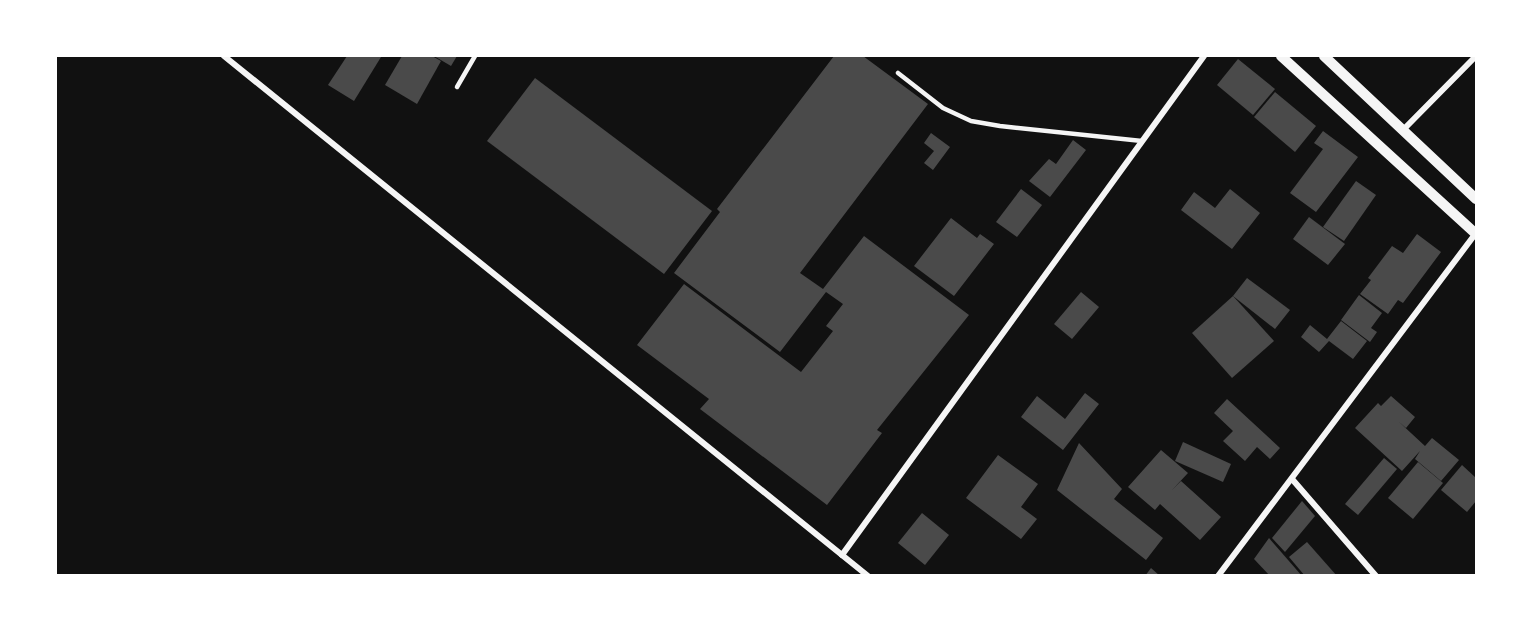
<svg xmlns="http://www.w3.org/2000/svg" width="1532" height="631" font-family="'Open Sans',sans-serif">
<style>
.building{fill:#4a4a4a}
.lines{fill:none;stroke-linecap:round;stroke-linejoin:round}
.service{stroke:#f5f5f5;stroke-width:4.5}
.minor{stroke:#f5f5f5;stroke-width:6}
.tertiary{stroke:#f5f5f5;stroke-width:10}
</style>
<rect width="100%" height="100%" fill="#111"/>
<!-- building -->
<g class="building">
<polygon points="347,56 381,57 354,101 328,85"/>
<polygon points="402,56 432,56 441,61 417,104 385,85"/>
<polygon points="434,56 457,56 451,66"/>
<polygon points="834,56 863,56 928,104 800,273 823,289 864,236 969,315 877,430 882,433 827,505 700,409 709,399 637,345 684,284 801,372 833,331 826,326 843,304 826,292 780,352 674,273 720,212 717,209"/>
<polygon points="1238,59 1275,89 1253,115 1217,85"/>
<polygon points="535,78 712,211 664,274 487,141"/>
<polygon points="1275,92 1316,126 1295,152 1254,117"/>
<polygon points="1323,131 1358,157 1316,212 1290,193 1323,149 1314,143"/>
<polygon points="931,133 950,147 933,170 924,163 934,151 924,143"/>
<polygon points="1073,140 1086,150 1050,197 1029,181 1049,159 1056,164"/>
<polygon points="1356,181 1376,195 1344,241 1323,227"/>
<polygon points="1021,189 1042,205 1017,237 996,222"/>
<polygon points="1230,189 1260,213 1232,249 1181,210 1194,192 1215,208"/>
<polygon points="1309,217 1345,244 1328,265 1293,239"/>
<polygon points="951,218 977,238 980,234 994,244 954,296 914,266"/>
<polygon points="1417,234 1441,252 1403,303 1398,300 1388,314 1360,294 1371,280 1368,278 1392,246 1403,253"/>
<polygon points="1247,278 1290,310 1275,329 1233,296"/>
<polygon points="1081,292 1099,307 1072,339 1054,324"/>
<polygon points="1359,295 1382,313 1371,328 1377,332 1370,342 1341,320"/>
<polygon points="1233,296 1274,341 1232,378 1192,333"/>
<polygon points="1341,321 1367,341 1353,359 1329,341 1319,352 1301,337 1310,325 1327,339"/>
<polygon points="1085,393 1099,404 1063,450 1021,417 1037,396 1065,419"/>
<polygon points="1391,396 1415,417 1406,428 1398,421 1425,446 1432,438 1459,460 1441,481 1415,459 1420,451 1402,471 1355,428 1378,403 1381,406"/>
<polygon points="1227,399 1280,448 1270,459 1257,447 1245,461 1223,441 1233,431 1214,413"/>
<polygon points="1183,442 1231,464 1223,482 1175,461"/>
<polygon points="1079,443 1122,489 1114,499 1163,538 1146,560 1057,490"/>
<polygon points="1161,450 1188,473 1172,490 1181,481 1221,517 1200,540 1160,504 1155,510 1128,487"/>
<polygon points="998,455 1038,484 1021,507 1037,519 1021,539 966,498"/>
<polygon points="1384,458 1397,469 1358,515 1345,504"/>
<polygon points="1418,462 1443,483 1413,519 1388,498"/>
<polygon points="1462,465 1476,478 1476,501 1467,512 1441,490"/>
<polygon points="1302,501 1315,516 1285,552 1272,538"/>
<polygon points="922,513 949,535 925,565 898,543"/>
<polygon points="1269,538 1302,576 1270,576 1254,559"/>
<polygon points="1307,542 1337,576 1305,576 1289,557"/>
<polygon points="1151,568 1160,576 1145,576"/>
</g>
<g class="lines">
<!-- service -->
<g class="service">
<polyline points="898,73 943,108 971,121 1000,126 1142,141"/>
<polyline points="457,87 475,56"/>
</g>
<!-- minor -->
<g class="minor">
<polyline points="224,56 868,576"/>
<polyline points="1404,129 1476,56"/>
<polyline points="1292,479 1376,576"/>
<polyline points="842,555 1204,56"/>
<polyline points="1218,576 1476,233"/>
</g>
<!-- tertiary -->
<g class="tertiary">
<polyline points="1281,56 1476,234"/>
<polyline points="1324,56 1476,199"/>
</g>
</g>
<!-- border -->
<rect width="1532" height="631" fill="none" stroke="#ffffff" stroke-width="114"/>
</svg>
